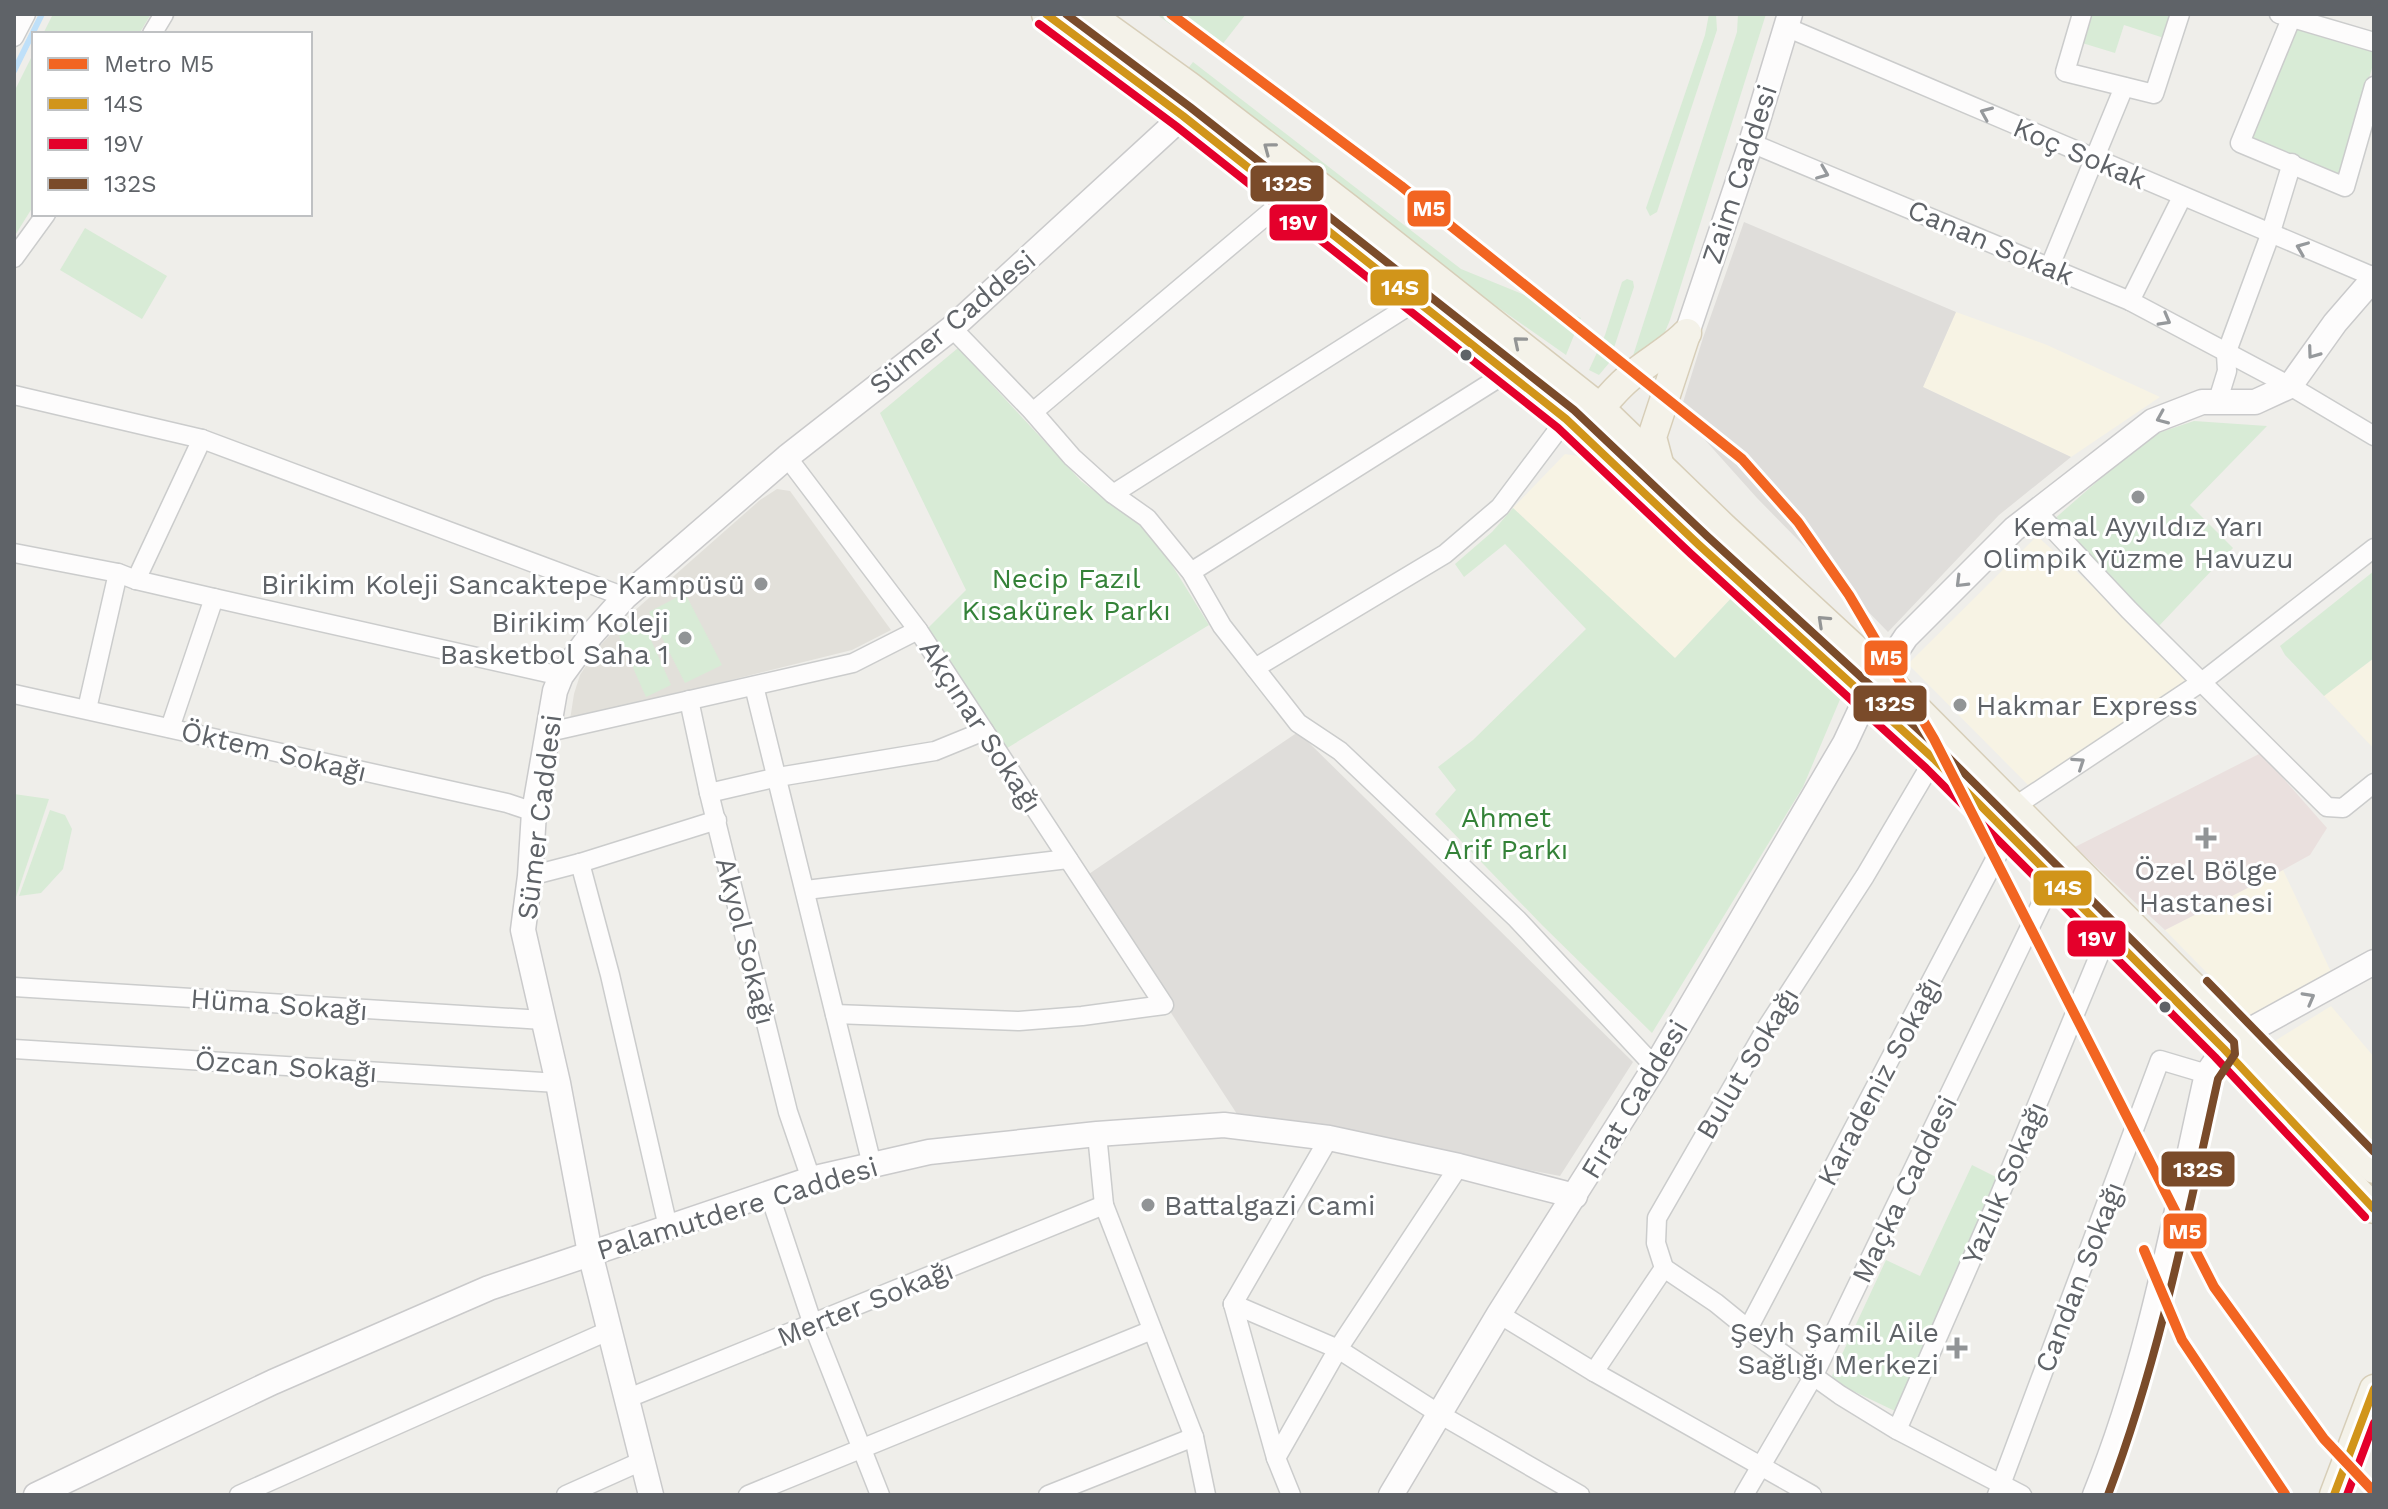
<svg xmlns="http://www.w3.org/2000/svg" width="2388" height="1509" font-family="'Work Sans',sans-serif">
<style>
.commercial{fill:#f7f3e4}
.industrial{fill:#dfddda}
.education{fill:#e2e0da}
.medical{fill:#eae0de}
.green{fill:#d8ebd6}
.lines{fill:none;stroke-linecap:round;stroke-linejoin:round}
.stream{stroke:#bfe0f9;stroke-width:6}
.street-casing{stroke:#cbcccc;stroke-width:21}
.secondary-casing{stroke:#cacacb;stroke-width:27}
.primary-casing{stroke:#d7ceb8;stroke-width:31}
.street{stroke:#fdfcfc;stroke-width:18}
.secondary{stroke:#fdfcfc;stroke-width:24}
.primary{stroke:#f4f2e9;stroke-width:28}
.bus-1-casing{stroke:#fff;stroke-width:14}
.bus-2-casing{stroke:#fff;stroke-width:14}
.bus-3-casing{stroke:#fff;stroke-width:14}
.bus-1{stroke:#d1951a;stroke-width:8}
.bus-2{stroke:#e4002b;stroke-width:8}
.bus-3{stroke:#7a4b2a;stroke-width:8}
.metro-1-casing{stroke:#fff;stroke-width:16}
.metro-1{stroke:#f26522;stroke-width:10}
.oneway{stroke:#96999c}
.oneway2{stroke:#939595}
.bus-dot{fill:#5f6368;stroke:#fff;stroke-width:3}
.poi-dot{fill:#919496;stroke:#fff;stroke-width:3}
.labels{text-anchor:middle;stroke-width:6;stroke-linejoin:round;paint-order:stroke}
.street-label{font-size:28px;fill:#5f6368;stroke:#fff}
.poi-label{font-size:28px;fill:#5f6368;stroke:#fff;text-anchor:end}
.park-label{font-size:28px;fill:#348238;stroke:#fff}
.line-badge{stroke:#fff;stroke-width:3}
.badge-label{font-size:22px;text-anchor:middle;font-weight:bold;fill:#fff}
</style>
<rect width="100%" height="100%" fill="#efeeea"/>
<!-- commercial -->
<g class="commercial">
<polygon points="1956,312 2047,345 2160,397 2071,457 1923,387"/>
<polygon points="1565,454 1591,458 1736,593 1675,659 1513,508"/>
<polygon points="2037,536 2207,690 2040,797 1908,664"/>
<polygon points="2374,658 2374,749 2324,696"/>
<polygon points="2283,870 2332,974 2253,1020 2165,930"/>
<polygon points="2331,1006 2374,1057 2374,1146 2270,1044"/>
</g>
<!-- industrial -->
<g class="industrial">
<polygon points="1744,222 1956,312 1923,387 2071,457 1999,515 1888,632 1757,498 1680,412 1703,338"/>
<polygon points="1298,732 1633,1062 1560,1176 1237,1114 1083,878"/>
</g>
<!-- education -->
<polygon class="education" points="777,489 790,491 891,630 852,650 570,720 574,694 580,675 596,650 624,620 760,500"/>
<!-- medical -->
<polygon class="medical" points="2261,753 2327,828 2310,855 2283,870 2165,930 2075,847"/>
<!-- green -->
<g class="green">
<polygon points="53,14 151,14 139,34 43,34"/>
<polygon points="1156,14 1246,14 1221,46 1170,24"/>
<polygon points="1709,14 1716,14 1717,30 1657,212 1650,216 1646,208 1705,35"/>
<polygon points="1738,14 1766,14 1670,320 1662,339 1631,362 1737,32"/>
<polygon points="2088,14 2171,14 2164,38 2124,25 2115,53 2079,42"/>
<polygon points="2294,27 2374,49 2374,61 2340,179 2248,140"/>
<polygon points="34,52 34,205 14,237 14,92"/>
<polygon points="1193,62 1461,269 1581,318 1566,355 1452,275 1186,71"/>
<polygon points="85,228 167,276 142,319 60,270"/>
<polygon points="1627,279 1633,281 1634,287 1609,363 1599,375 1589,370 1605,335 1622,282"/>
<polygon points="958,348 1081,481 1154,536 1209,625 994,756 921,635 966,590 880,413"/>
<polygon points="2194,421 2267,426 2190,505 2233,548 2157,628 2052,521 2149,436"/>
<polygon points="1513,508 1675,658 1736,593 1844,690 1803,787 1652,1033 1542,925 1435,814 1456,790 1438,767 1473,740 1586,629 1505,544 1464,577 1455,564 1492,532"/>
<polygon points="2374,571 2374,658 2324,696 2285,655 2280,646"/>
<polygon points="685,593 722,665 685,683 649,612"/>
<polygon points="644,624 671,685 646,697 619,636"/>
<polygon points="14,794 49,799 14,903"/>
<polygon points="50,810 65,815 72,829 63,869 41,893 19,896"/>
<polygon points="1972,1165 2002,1180 1897,1412 1830,1380 1886,1260 1920,1276"/>
</g>
<g class="lines">
<!-- stream -->
<polyline class="stream" points="14,71 42,14"/>
<!-- street casing -->
<g class="street-casing">
<g id="street">
<polyline points="2082,14 2065,72 2154,94 2180,14"/>
<polyline points="2279,14 2374,42"/>
<polyline points="2293,14 2240,143 2345,187 2374,86"/>
<polyline points="1786,27 2374,277"/>
<polyline points="152,34 164,14"/>
<polyline points="14,37 26,14"/>
<polyline points="1751,143 2130,301 2290,386 2374,436"/>
<polyline points="14,258 46,214"/>
<polyline points="2050,266 2124,87"/>
<polyline points="2130,301 2182,197"/>
<polyline points="952,328 1033,412 1072,457 1113,494 1147,518 1191,572 1222,626 1298,723 1340,751 1517,919 1655,1067"/>
<polyline points="14,395 202,439 625,597"/>
<polyline points="2218,400 2227,371 2226,354 2270,235 2292,163"/>
<polyline points="1033,412 1287,198"/>
<polyline points="787,457 918,630 1164,1005 1082,1016 1019,1021 835,1014"/>
<polyline points="1113,494 1418,300"/>
<polyline points="2036,511 2129,610 2327,807 2343,808 2374,783"/>
<polyline points="14,553 118,573 136,580 214,598 561,676"/>
<polyline points="1191,572 1508,372"/>
<polyline points="136,580 202,439"/>
<polyline points="1255,668 1445,554 1500,507 1566,419"/>
<polyline points="754,686 872,1165"/>
<polyline points="14,694 507,803 534,812"/>
<polyline points="689,700 709,793 788,1112 811,1179"/>
<polyline points="87,709 118,573"/>
<polyline points="170,728 214,598"/>
<polyline points="549,732 853,663 918,630"/>
<polyline points="709,793 778,777 935,751 984,731"/>
<polyline points="2014,807 2203,681 2374,548"/>
<polyline points="580,863 610,975 668,1227"/>
<polyline points="530,876 580,863 717,820"/>
<polyline points="806,890 1068,859"/>
<polyline points="14,987 543,1020"/>
<polyline points="14,1049 558,1083"/>
<polyline points="1097,1134 1104,1205 1194,1437 1206,1495"/>
<polyline points="769,1193 813,1325 880,1495"/>
<polyline points="1664,1268 1716,1303 1748,1329 1840,1395 1897,1430 2022,1495"/>
<polyline points="1233,1304 1338,1349 1441,1415 1580,1495"/>
<polyline points="1233,1304 1329,1138"/>
<polyline points="1233,1304 1276,1458"/>
<polyline points="1499,1314 1594,1372 1812,1495"/>
<polyline points="1748,1329 2009,833"/>
<polyline points="1594,1372 1664,1268 1656,1243 1657,1218 1767,1027 1865,876 1934,759"/>
<polyline points="626,1399 1104,1205"/>
<polyline points="1897,1430 1998,1199 2108,934"/>
<polyline points="239,1495 608,1331"/>
<polyline points="566,1495 642,1461"/>
<polyline points="748,1495 1152,1330"/>
<polyline points="1048,1495 1194,1437"/>
<polyline points="1291,1495 1276,1458 1338,1349 1459,1166"/>
<polyline points="1744,1495 1813,1377 2057,871"/>
<polyline points="1997,1495 2160,1060 2207,1074"/>
</g>
</g>
<!-- secondary casing -->
<g class="secondary-casing">
<g id="secondary">
<polyline points="1687,333 1751,143 1790,14"/>
<polyline points="2243,1034 2374,962"/>
<polyline points="36,1495 273,1382 489,1288 811,1179 929,1152 1097,1134 1224,1125 1329,1138 1459,1166 1575,1196"/>
<polyline points="651,1495 590,1253 558,1083 523,930 530,876 534,812 555,691 561,676 591,635 625,597 787,457 952,328 1183,116"/>
<polyline points="1391,1495 1499,1314 1655,1067 1845,743 1867,696 1906,637 2014,529 2153,421 2202,402 2255,402 2290,386 2335,323 2374,278"/>
<path d="M2095,1495C2150,1360 2175,1215 2207,1074L2224,1049"/>
</g>
</g>
<!-- primary casing -->
<g class="primary-casing">
<g id="primary">
<polyline points="1046,14 1183,116 1566,419 1699,545 1934,759 2224,1049 2374,1209"/>
<polyline points="1089,14 1189,86 1349,209 1600,408 1724,528 1881,673 2374,1169"/>
<path d="M1583,413C1608,405 1604,401 1622,384C1641,365 1667,353 1687,333"/>
<polyline points="1660,467 1652,437 1686,334"/>
<polyline points="2334,1495 2374,1389"/>
</g>
</g>
<!-- street -->
<use href="#street" class="street"/>
<!-- secondary -->
<use href="#secondary" class="secondary"/>
<!-- primary -->
<use href="#primary" class="primary"/>
<!-- bus-1 casing -->
<g class="bus-1-casing">
<g id="bus-1">
<polyline points="1046,14 1183,116 1566,419 1699,545 1934,759 2224,1049 2374,1209"/>
<polyline points="2334,1495 2374,1389"/>
</g>
</g>
<!-- bus-2 casing -->
<g class="bus-2-casing">
<g id="bus-2">
<polyline points="1039,24 1176,126 1558,428 1691,554 1926,768 2215,1057 2365,1217"/>
<polyline points="2347,1495 2374,1423"/>
</g>
</g>
<!-- bus-3 casing -->
<g class="bus-3-casing">
<g id="bus-3">
<path d="M1066,14L1190,107L1574,410L1707,536L1942,751L2234,1042L2235,1054L2218,1079C2187,1219 2159,1360 2108,1495"/>
<polyline points="2207,981 2374,1152"/>
</g>
</g>
<!-- bus-1 -->
<use href="#bus-1" class="bus-1"/>
<!-- bus-2 -->
<use href="#bus-2" class="bus-2"/>
<!-- bus-3 -->
<use href="#bus-3" class="bus-3"/>
<!-- metro-1 casing -->
<g class="metro-1-casing">
<g id="metro-1">
<polyline points="1171,14 1401,186 1742,459 1798,522 1849,595 1934,739 2214,1287 2324,1439 2374,1492"/>
<polyline points="2144,1250 2182,1340 2285,1494"/>
</g>
</g>
<!-- metro-1 -->
<use href="#metro-1" class="metro-1"/>
</g>
<!-- one-way arrows -->
<defs><path id="oneway-chevron" d="M-2-3.5L2.5 0L-2 3.5" fill="none" stroke-width="1.6" stroke-linecap="round" stroke-linejoin="round" transform="scale(2)"/></defs>
<g class="oneway">
<use href="#oneway-chevron" transform="translate(1986 113) rotate(-157)"/>
<use href="#oneway-chevron" transform="translate(1823 173) rotate(22)"/>
<use href="#oneway-chevron" transform="translate(2302 248) rotate(-158)"/>
<use href="#oneway-chevron" transform="translate(2165 320) rotate(29)"/>
<use href="#oneway-chevron" transform="translate(2313 353) rotate(126)"/>
<use href="#oneway-chevron" transform="translate(2162 418) rotate(157)"/>
<use href="#oneway-chevron" transform="translate(1961 582) rotate(135)"/>
<use href="#oneway-chevron" transform="translate(2079 763) rotate(-34)"/>
<use href="#oneway-chevron" transform="translate(2309 998) rotate(-29)"/>
</g>
<g class="oneway2">
<use href="#oneway-chevron" transform="translate(1269 148) rotate(-143)"/>
<use href="#oneway-chevron" transform="translate(1519 342) rotate(-140)"/>
<use href="#oneway-chevron" transform="translate(1823 621) rotate(-137)"/>
</g>
<!-- markers -->
<g class="bus-dot">
<circle cx="1466" cy="355" r="7"/>
<circle cx="2165" cy="1007" r="7"/>
</g>
<g class="poi-dot">
<circle cx="2138" cy="497" r="8"/>
<circle cx="761" cy="584" r="8"/>
<circle cx="685" cy="638" r="8"/>
<circle cx="1960" cy="705" r="8"/>
<path d="M2202 826h8v8h8v8h-8v8h-8v-8h-8v-8h8z"/>
<circle cx="1148" cy="1205" r="8"/>
<path d="M1953 1336h8v8h8v8h-8v8h-8v-8h-8v-8h8z"/>
</g>
<g class="labels">
<!-- street labels -->
<g class="street-label">
<text transform="translate(2080 153) rotate(23)" y="10">Koç Sokak</text>
<text transform="translate(1739 174) rotate(-72)" y="10">Zaim Caddesi</text>
<text transform="translate(1991 242) rotate(23)" y="10">Canan Sokak</text>
<text transform="translate(952 322) rotate(-40)" y="10">Sümer Caddesi</text>
<text transform="translate(981 726) rotate(57)" y="10">Akçınar Sokağı</text>
<text transform="translate(274 751) rotate(13)" y="10">Öktem Sokağı</text>
<text transform="translate(539 817) rotate(-83)" y="10">Sümer Caddesi</text>
<text transform="translate(746 941) rotate(76)" y="10">Akyol Sokağı</text>
<text transform="translate(279 1004) rotate(4)" y="10">Hüma Sokağı</text>
<text transform="translate(1747 1063) rotate(-59)" y="10">Bulut Sokağı</text>
<text transform="translate(286 1066) rotate(4)" y="10">Özcan Sokağı</text>
<text transform="translate(1879 1081) rotate(-62)" y="10">Karadeniz Sokağı</text>
<text transform="translate(1634 1099) rotate(-59)" y="10">Fırat Caddesi</text>
<text transform="translate(2004 1183) rotate(-67)" y="10">Yazlık Sokağı</text>
<text transform="translate(1904 1189) rotate(-64)" y="10">Maçka Caddesi</text>
<text transform="translate(737 1208) rotate(-17)" y="10">Palamutdere Caddesi</text>
<text transform="translate(2079 1277) rotate(-69)" y="10">Candan Sokağı</text>
<text transform="translate(865 1303) rotate(-22)" y="10">Merter Sokağı</text>
</g>
<!-- poi labels -->
<g class="poi-label">
<text x="2138" y="536" text-anchor="middle">Kemal Ayyıldız Yarı<tspan x="2138" dy="32">Olimpik Yüzme Havuzu</tspan></text>
<text x="745" y="594">Birikim Koleji Sancaktepe Kampüsü</text>
<text x="669" y="632">Birikim Koleji<tspan x="669" dy="32">Basketbol Saha 1</tspan></text>
<text x="1976" y="715" text-anchor="start">Hakmar Express</text>
<text x="2206" y="880" text-anchor="middle">Özel Bölge<tspan x="2206" dy="32">Hastanesi</tspan></text>
<text x="1164" y="1215" text-anchor="start">Battalgazi Cami</text>
<text x="1939" y="1342">Şeyh Şamil Aile<tspan x="1939" dy="32">Sağlığı Merkezi</tspan></text>
</g>
<!-- park labels -->
<g class="park-label">
<text x="1066" y="588">Necip Fazıl<tspan x="1066" dy="32">Kısakürek Parkı</tspan></text>
<text x="1506" y="827">Ahmet<tspan x="1506" dy="32">Arif Parkı</tspan></text>
</g>
</g>
<g class="line-badge">
<rect x="1249" y="164" width="76" height="39" rx="8" fill="#7a4b2a"/>
<rect x="1406" y="189" width="46" height="39" rx="8" fill="#f26522"/>
<rect x="1268" y="203" width="61" height="39" rx="8" fill="#e4002b"/>
<rect x="1369" y="268" width="61" height="39" rx="8" fill="#d1951a"/>
<rect x="1863" y="639" width="46" height="38" rx="8" fill="#f26522"/>
<rect x="1852" y="684" width="76" height="39" rx="8" fill="#7a4b2a"/>
<rect x="2032" y="869" width="61" height="38" rx="8" fill="#d1951a"/>
<rect x="2066" y="919" width="61" height="39" rx="8" fill="#e4002b"/>
<rect x="2160" y="1150" width="76" height="38" rx="8" fill="#7a4b2a"/>
<rect x="2162" y="1212" width="46" height="38" rx="8" fill="#f26522"/>
</g>
<g class="badge-label">
<text x="1287" y="191">132S</text>
<text x="1429" y="216">M5</text>
<text x="1298" y="230">19V</text>
<text x="1400" y="295">14S</text>
<text x="1886" y="665">M5</text>
<text x="1890" y="711">132S</text>
<text x="2063" y="895">14S</text>
<text x="2097" y="946">19V</text>
<text x="2198" y="1177">132S</text>
<text x="2185" y="1239">M5</text>
</g>
<!-- border -->
<rect width="2388" height="1509" fill="none" stroke="#5f6368" stroke-width="32"/>
<!-- legend -->
<rect x="32" y="32" width="280" height="184" fill="#ffffff" stroke="#bfc1c3" stroke-width="2"/>
<rect x="48" y="58" width="40" height="12" fill="#f26522" stroke="#bfc1c3" stroke-width="2"/>
<text x="104" y="72" font-size="24" fill="#5f6368">Metro M5</text>
<rect x="48" y="98" width="40" height="12" fill="#d1951a" stroke="#bfc1c3" stroke-width="2"/>
<text x="104" y="112" font-size="24" fill="#5f6368">14S</text>
<rect x="48" y="138" width="40" height="12" fill="#e4002b" stroke="#bfc1c3" stroke-width="2"/>
<text x="104" y="152" font-size="24" fill="#5f6368">19V</text>
<rect x="48" y="178" width="40" height="12" fill="#7a4b2a" stroke="#bfc1c3" stroke-width="2"/>
<text x="104" y="192" font-size="24" fill="#5f6368">132S</text>
</svg>
